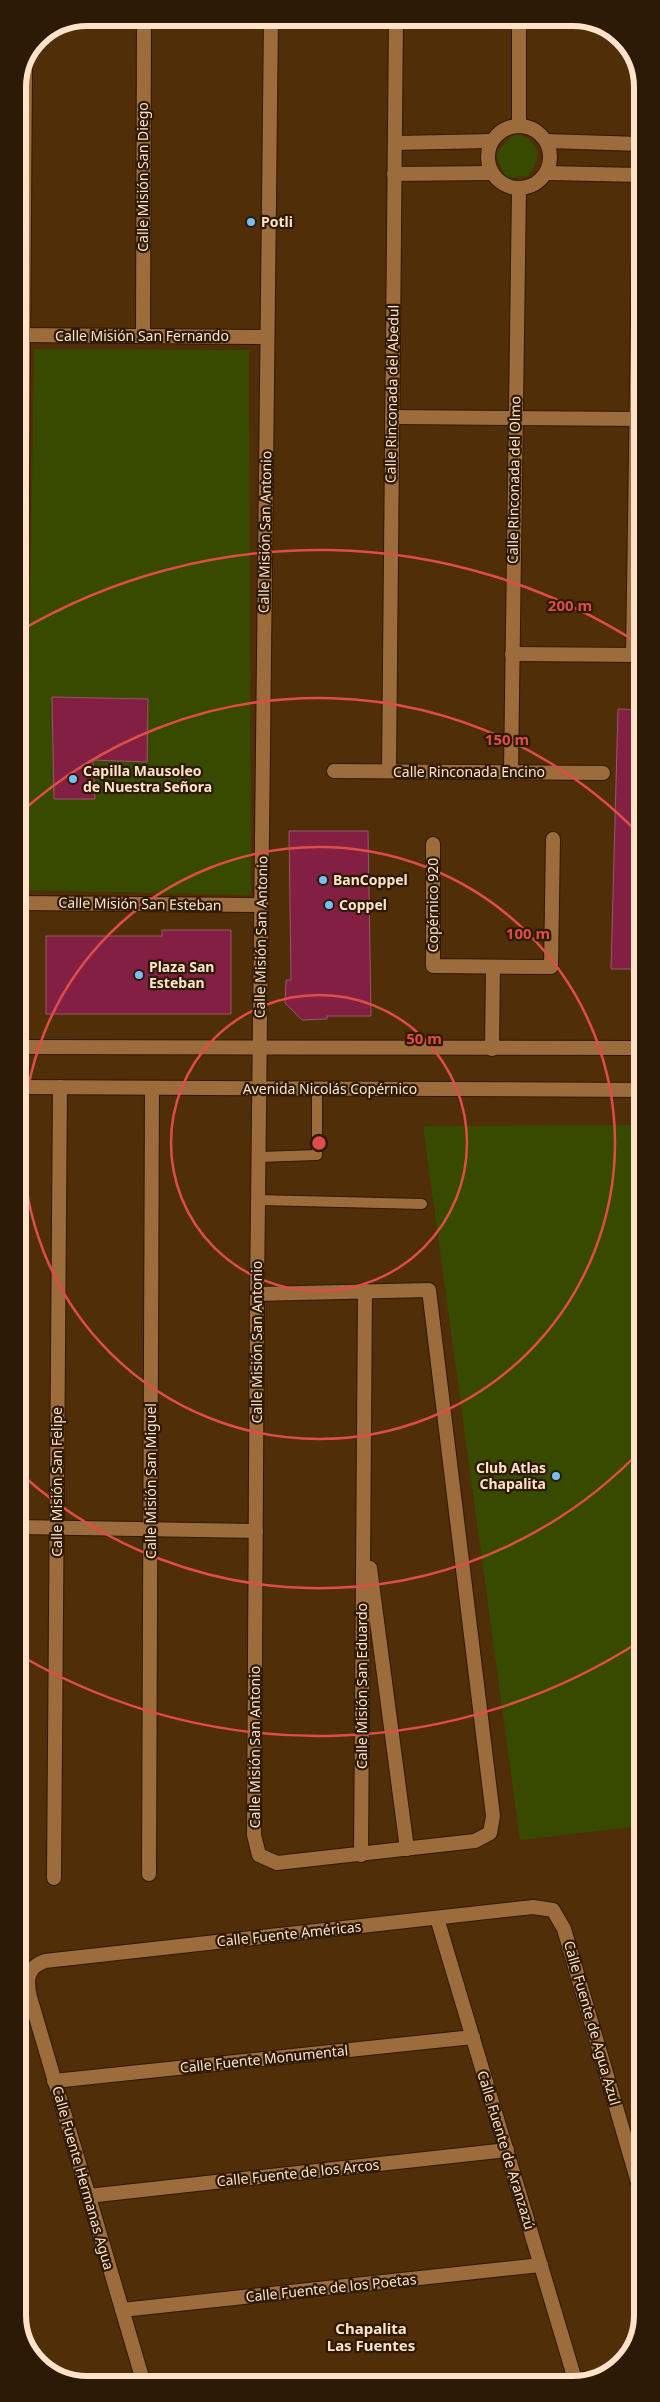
<svg xmlns="http://www.w3.org/2000/svg" width="660" height="2402" font-family="'Noto Sans',sans-serif">
<style>
.green{fill:#384900}
.building{fill:#841f44;stroke:#975768}
.lines{fill:none;stroke-linecap:round;stroke-linejoin:round}
.service-casing{stroke:#301801;stroke-width:12}
.minor-casing{stroke:#301801;stroke-width:16}
.tertiary-casing{stroke:#301801;stroke-width:16}
.service{stroke:#9c6c3d;stroke-width:10}
.minor{stroke:#9c6c3d;stroke-width:14}
.tertiary{stroke:#9c6c3d;stroke-width:14}
.ring{fill:none;stroke:#de4d48;stroke-width:2.5}
.poi-dot{fill:#78bff7;stroke:#2d1a06;stroke-width:2}
.labels{text-anchor:middle;stroke-width:4.5;stroke-linejoin:round;paint-order:stroke}
.street-label{font-size:14px;fill:#fee2ca;stroke:#2d1a06}
.poi-label{font-size:14px;font-weight:bold;fill:#fee2ca;stroke:#2d1a06;text-anchor:start}
.neighbourhood-label{font-size:15px;font-weight:bold;fill:#fee2ca;stroke:#2d1a06}
.rim{fill:none;stroke:#fee2ca;stroke-width:6}
.centre{fill:#de4d48;stroke:#2d1a06;stroke-width:2.5}
.ring-label{font-size:15px;text-anchor:middle;font-weight:bold;fill:#de4d48;stroke:#2d1a06;stroke-width:4.5;stroke-linejoin:round;paint-order:stroke}
</style>
<rect width="100%" height="100%" fill="#502e08"/>
<!-- green -->
<g class="green">
<path d="M519,134C542,143 542,158 528,176L507,178L498,162L497,153L510,137Z"/>
<polygon points="34,349 249,350 251,895 26,890"/>
<polygon points="642,1125 642,1826 520,1840 423,1126"/>
</g>
<!-- building -->
<g class="building">
<polygon points="52,697 148,699 147,762 93,760 95,799 54,799"/>
<polygon points="618,709 642,710 642,967 636,969 611,969"/>
<polygon points="289,831 368,831 371,1016 327,1016 327,1019 302,1020 285,1003 286,980 291,980"/>
<polygon points="162,930 231,930 231,1014 46,1014 46,936 162,936"/>
</g>
<g class="lines">
<!-- service casing -->
<g class="service-casing">
<g id="service">
<polyline points="640,1048 641,974"/>
<polyline points="259,1157 317,1155 317,1089"/>
<polyline points="258,1200 422,1204"/>
</g>
</g>
<!-- minor casing -->
<g class="minor-casing">
<g id="minor">
<circle cx="519" cy="157" r="31"/>
<polyline points="519,126 519,18"/>
<polyline points="546,141 641,144"/>
<polyline points="395,143 492,141"/>
<polyline points="546,173 641,175"/>
<polyline points="394,174 492,173"/>
<polyline points="18,335 267,337"/>
<polyline points="143,336 144,18"/>
<polyline points="392,417 641,419"/>
<polyline points="512,654 641,655"/>
<polyline points="633,655 641,115"/>
<polyline points="334,771 603,773"/>
<polyline points="389,771 396,18"/>
<polyline points="511,772 519,189"/>
<polyline points="433,844 433,966 551,967 553,839"/>
<polyline points="18,903 261,905"/>
<polyline points="19,903 25,70"/>
<polyline points="492,1049 493,967"/>
<polyline points="257,1294 429,1290 493,1816 490,1833 475,1841 277,1863 259,1855 254,1835 257,1294 271,18"/>
<polyline points="18,1527 256,1531"/>
<polyline points="370,1568 407,1849"/>
<polyline points="361,1855 365,1291"/>
<polyline points="149,1874 152,1088"/>
<polyline points="54,1878 60,1087"/>
<polyline points="437,1918 576,2383"/>
<polyline points="54,2081 473,2037"/>
<polyline points="88,2196 507,2150"/>
<polyline points="122,2310 541,2265"/>
<polyline points="547,2383 596,2378"/>
<path d="M144,2384L30,1997C26,1980 27,1967 45,1961L533,1907L553,1910L564,1929L642,2196"/>
</g>
</g>
<!-- tertiary casing -->
<g class="tertiary-casing">
<g id="tertiary">
<polyline points="18,1047 642,1048"/>
<polyline points="18,1087 642,1090"/>
</g>
</g>
<!-- service -->
<use href="#service" class="service"/>
<!-- minor -->
<use href="#minor" class="minor"/>
<!-- tertiary -->
<use href="#tertiary" class="tertiary"/>
</g>
<!-- distance rings -->
<g class="ring">
<circle cx="319" cy="1143" r="148"/>
<circle cx="319" cy="1143" r="296"/>
<path d="M642 1449A445 445 0 0 1 21 1474M18 815A445 445 0 0 1 639 834"/>
<path d="M642 1640A593 593 0 0 1 23 1657M18 632A593 593 0 0 1 638 643"/>
</g>
<!-- markers -->
<g class="poi-dot">
<circle cx="251" cy="222" r="5"/>
<circle cx="73" cy="779" r="5"/>
<circle cx="323" cy="880" r="5"/>
<circle cx="329" cy="905" r="5"/>
<circle cx="139" cy="975" r="5"/>
<circle cx="556" cy="1476" r="5"/>
</g>
<g class="labels">
<!-- street labels -->
<g class="street-label">
<text transform="translate(143 177) rotate(-90)" y="5">Calle Misión San Diego</text>
<text x="142" y="341">Calle Misión San Fernando</text>
<text transform="translate(392 394) rotate(-89)" y="5">Calle Rinconada del Abedul</text>
<text transform="translate(514 480) rotate(-89)" y="5">Calle Rinconada del Olmo</text>
<text transform="translate(265 532) rotate(-89)" y="5">Calle Misión San Antonio</text>
<text x="469" y="777">Calle Rinconada Encino</text>
<text transform="translate(140 904) rotate(1)" y="5">Calle Misión San Esteban</text>
<text transform="translate(433 905) rotate(-90)" y="5">Copérnico 920</text>
<text transform="translate(261 937) rotate(-89)" y="5">Calle Misión San Antonio</text>
<text x="330" y="1094">Avenida Nicolás Copérnico</text>
<text transform="translate(257 1342) rotate(-90)" y="5">Calle Misión San Antonio</text>
<text transform="translate(151 1481) rotate(-90)" y="5">Calle Misión San Miguel</text>
<text transform="translate(57 1482) rotate(-90)" y="5">Calle Misión San Felipe</text>
<text transform="translate(362 1686) rotate(-90)" y="5">Calle Misión San Eduardo</text>
<text transform="translate(255 1747) rotate(-90)" y="5">Calle Misión San Antonio</text>
<text transform="translate(289 1934) rotate(-6)" y="5">Calle Fuente Américas</text>
<text transform="translate(592 2023) rotate(74)" y="5">Calle Fuente de Agua Azul</text>
<text transform="translate(264 2059) rotate(-6)" y="5">Calle Fuente Monumental</text>
<text transform="translate(506 2150) rotate(73)" y="5">Calle Fuente de Aranzazú</text>
<text transform="translate(298 2173) rotate(-6)" y="5">Calle Fuente de los Arcos</text>
<text transform="translate(83 2178) rotate(74)" y="5">Calle Fuente Hermanas Agua</text>
<text transform="translate(331 2288) rotate(-6)" y="5">Calle Fuente de los Poetas</text>
</g>
<!-- poi labels -->
<g class="poi-label">
<text x="261" y="227">Potli</text>
<text x="83" y="776">Capilla Mausoleo<tspan x="83" dy="16">de Nuestra Señora</tspan></text>
<text x="333" y="885">BanCoppel</text>
<text x="339" y="910">Coppel</text>
<text x="149" y="972">Plaza San<tspan x="149" dy="16">Esteban</tspan></text>
<text x="546" y="1473" text-anchor="end">Club Atlas<tspan x="546" dy="16">Chapalita</tspan></text>
</g>
<!-- neighbourhood labels -->
<g class="neighbourhood-label">
<text x="371" y="2334">Chapalita<tspan x="371" dy="17">Las Fuentes</tspan></text>
</g>
</g>
<!-- crop -->
<path d="M0 0H660V2402H0ZM87 26H573A61 61 0 0 1 634 87V2315A61 61 0 0 1 573 2376H87A61 61 0 0 1 26 2315V87A61 61 0 0 1 87 26Z" fill="#2d1a06" fill-rule="evenodd"/>
<path class="rim" d="M87 26H573A61 61 0 0 1 634 87V2315A61 61 0 0 1 573 2376H87A61 61 0 0 1 26 2315V87A61 61 0 0 1 87 26Z"/>
<circle cx="319" cy="1143" r="8" class="centre"/>
<g class="ring-label">
<text x="570" y="611">200 m</text>
<text x="507" y="745">150 m</text>
<text x="528" y="939">100 m</text>
<text x="424" y="1044">50 m</text>
</g>
</svg>
